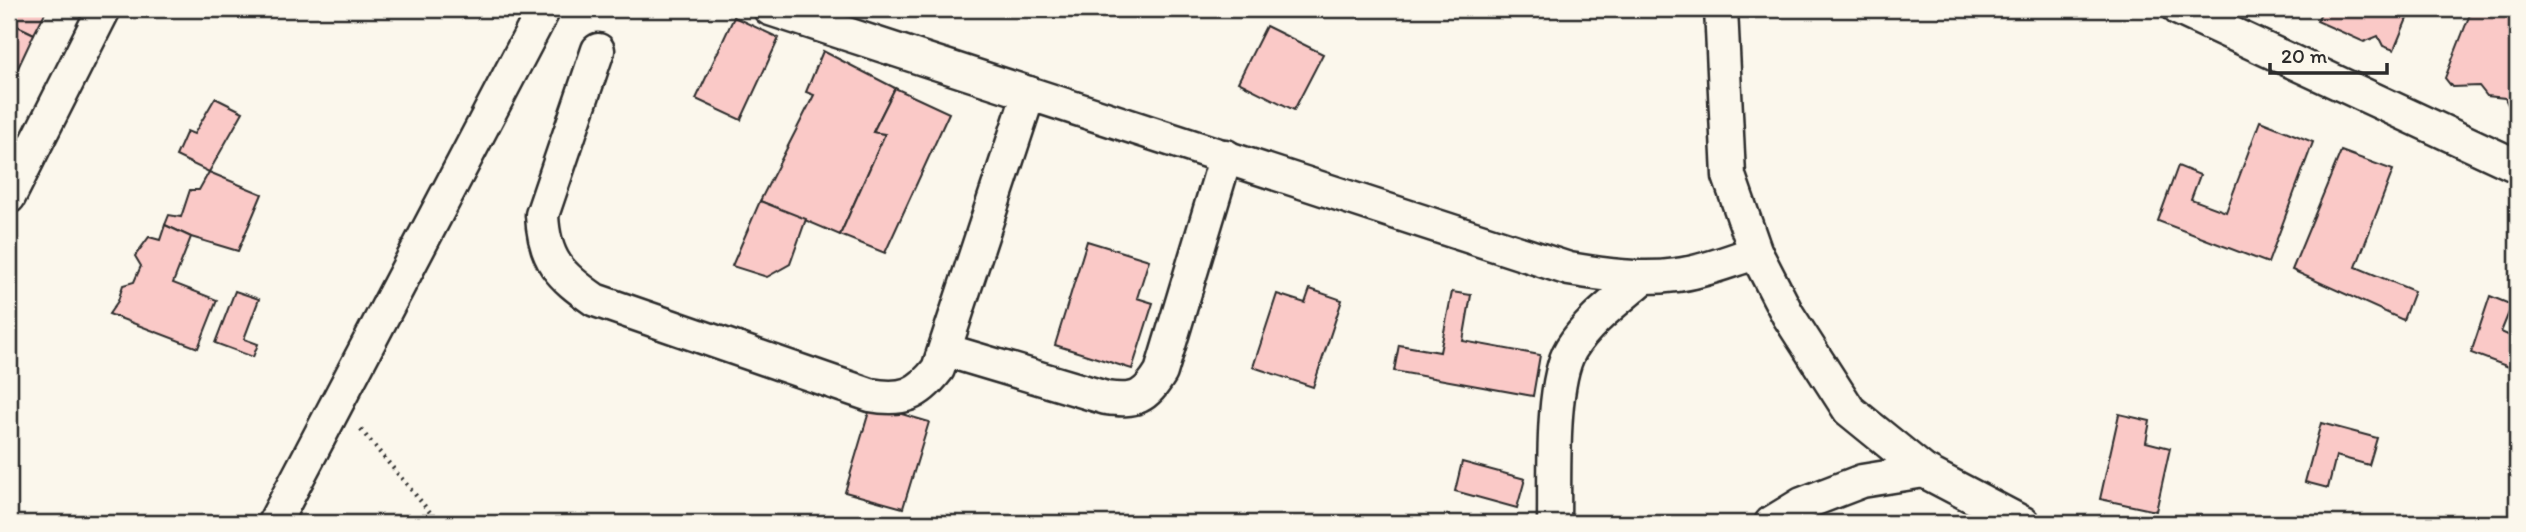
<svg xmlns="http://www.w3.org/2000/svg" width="2526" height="532" font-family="Itim,sans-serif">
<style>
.building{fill:#fac9c7;stroke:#2b2b2b;stroke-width:2}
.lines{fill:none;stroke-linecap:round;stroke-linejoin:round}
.street-casing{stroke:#2b2b2b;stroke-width:37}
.path{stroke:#2b2b2b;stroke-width:4.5;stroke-dasharray:2 5;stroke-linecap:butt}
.street{stroke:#fbf7ec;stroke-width:32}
</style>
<rect width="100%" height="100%" fill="#fbf7ec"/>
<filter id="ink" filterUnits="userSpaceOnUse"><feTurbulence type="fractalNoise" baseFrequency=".0143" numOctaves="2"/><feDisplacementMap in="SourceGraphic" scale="14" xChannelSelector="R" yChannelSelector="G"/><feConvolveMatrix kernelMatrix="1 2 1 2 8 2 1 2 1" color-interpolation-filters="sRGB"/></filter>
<g filter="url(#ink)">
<!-- building -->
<g class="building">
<polygon points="9,9 47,9 34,34 9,22"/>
<polygon points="2323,9 2411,9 2394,50 2383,46 2378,36 2364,42 2317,21"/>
<polygon points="2472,9 2517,9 2517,113 2510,109 2505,98 2487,96 2479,86 2452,87 2445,78"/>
<polygon points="734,17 779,38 741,120 696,99"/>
<polygon points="9,22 34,34 9,87"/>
<polygon points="1266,26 1323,54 1294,110 1238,82"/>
<polygon points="823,51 895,88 873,132 885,134 840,235 760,201 814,95 806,92"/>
<polygon points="895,88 949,113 885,253 840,235 885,134 873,132"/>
<polygon points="215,98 243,112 209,172 176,156 187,131 194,134"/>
<polygon points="2260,121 2313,142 2268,263 2158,221 2178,166 2200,175 2191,199 2226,212"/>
<polygon points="2341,151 2393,170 2356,267 2414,291 2403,320 2292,270"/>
<polygon points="209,172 262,194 238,251 191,237 165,225 169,215 181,217 190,190 199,190"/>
<polygon points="760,201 806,219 790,264 767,277 732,266"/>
<polygon points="165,225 191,237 173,283 217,300 198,348 109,314 118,301 123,285 134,282 141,266 135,256 149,237 160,240"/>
<polygon points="1087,241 1149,260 1137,298 1153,303 1132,369 1055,345"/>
<polygon points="1310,289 1342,300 1313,387 1253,367 1277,294 1305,303"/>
<polygon points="235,291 259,299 244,339 258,344 253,357 215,343"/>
<polygon points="1452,292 1471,295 1463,341 1540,355 1533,396 1394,371 1399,345 1440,352"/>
<polygon points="2490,296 2512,305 2501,332 2517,339 2517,370 2471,353"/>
<polygon points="871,405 929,422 903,508 845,492"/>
<polygon points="2119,414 2150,421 2146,442 2170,448 2156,511 2100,499"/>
<polygon points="2321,423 2377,438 2369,465 2336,456 2328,488 2305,482"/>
<polygon points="1462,462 1525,479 1517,508 1455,491"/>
</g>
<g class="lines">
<!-- street casing -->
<g class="street-casing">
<g id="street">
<path d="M770,9L1569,269C1605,275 1641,280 1677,275C1704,272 1731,260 1756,253"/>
<polyline points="1721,9 1729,176 1756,253 1788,315 1849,410 1924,471 2023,523"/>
<polyline points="2179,9 2517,166"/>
<path d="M598,50L542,215C544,260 560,276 595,300L870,395C903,401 918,395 938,369L1029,93"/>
<polyline points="9,197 104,9"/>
<path d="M945,350L1106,398C1136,402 1145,398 1161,372L1226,156"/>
<polyline points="274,523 544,9"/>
<path d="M1554,523C1555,480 1550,384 1571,349C1588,321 1619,299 1643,278"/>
<polyline points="1771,523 1802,504 1862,481 1924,471"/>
</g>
</g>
<!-- path -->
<polyline class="path" points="361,430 439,523"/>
<!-- street -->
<use href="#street" class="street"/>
</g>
</g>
<!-- margin -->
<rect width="2526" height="532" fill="none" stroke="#fbf7ec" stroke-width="35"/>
<rect x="18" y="18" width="2491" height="497" fill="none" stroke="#2b2b2b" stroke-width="2.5" filter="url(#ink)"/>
<!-- scale -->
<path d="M2270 63v10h117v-10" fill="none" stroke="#2b2b2b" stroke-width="3.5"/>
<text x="2281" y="63" font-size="21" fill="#2b2b2b" stroke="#fbf7ec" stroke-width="5" paint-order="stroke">20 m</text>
</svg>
